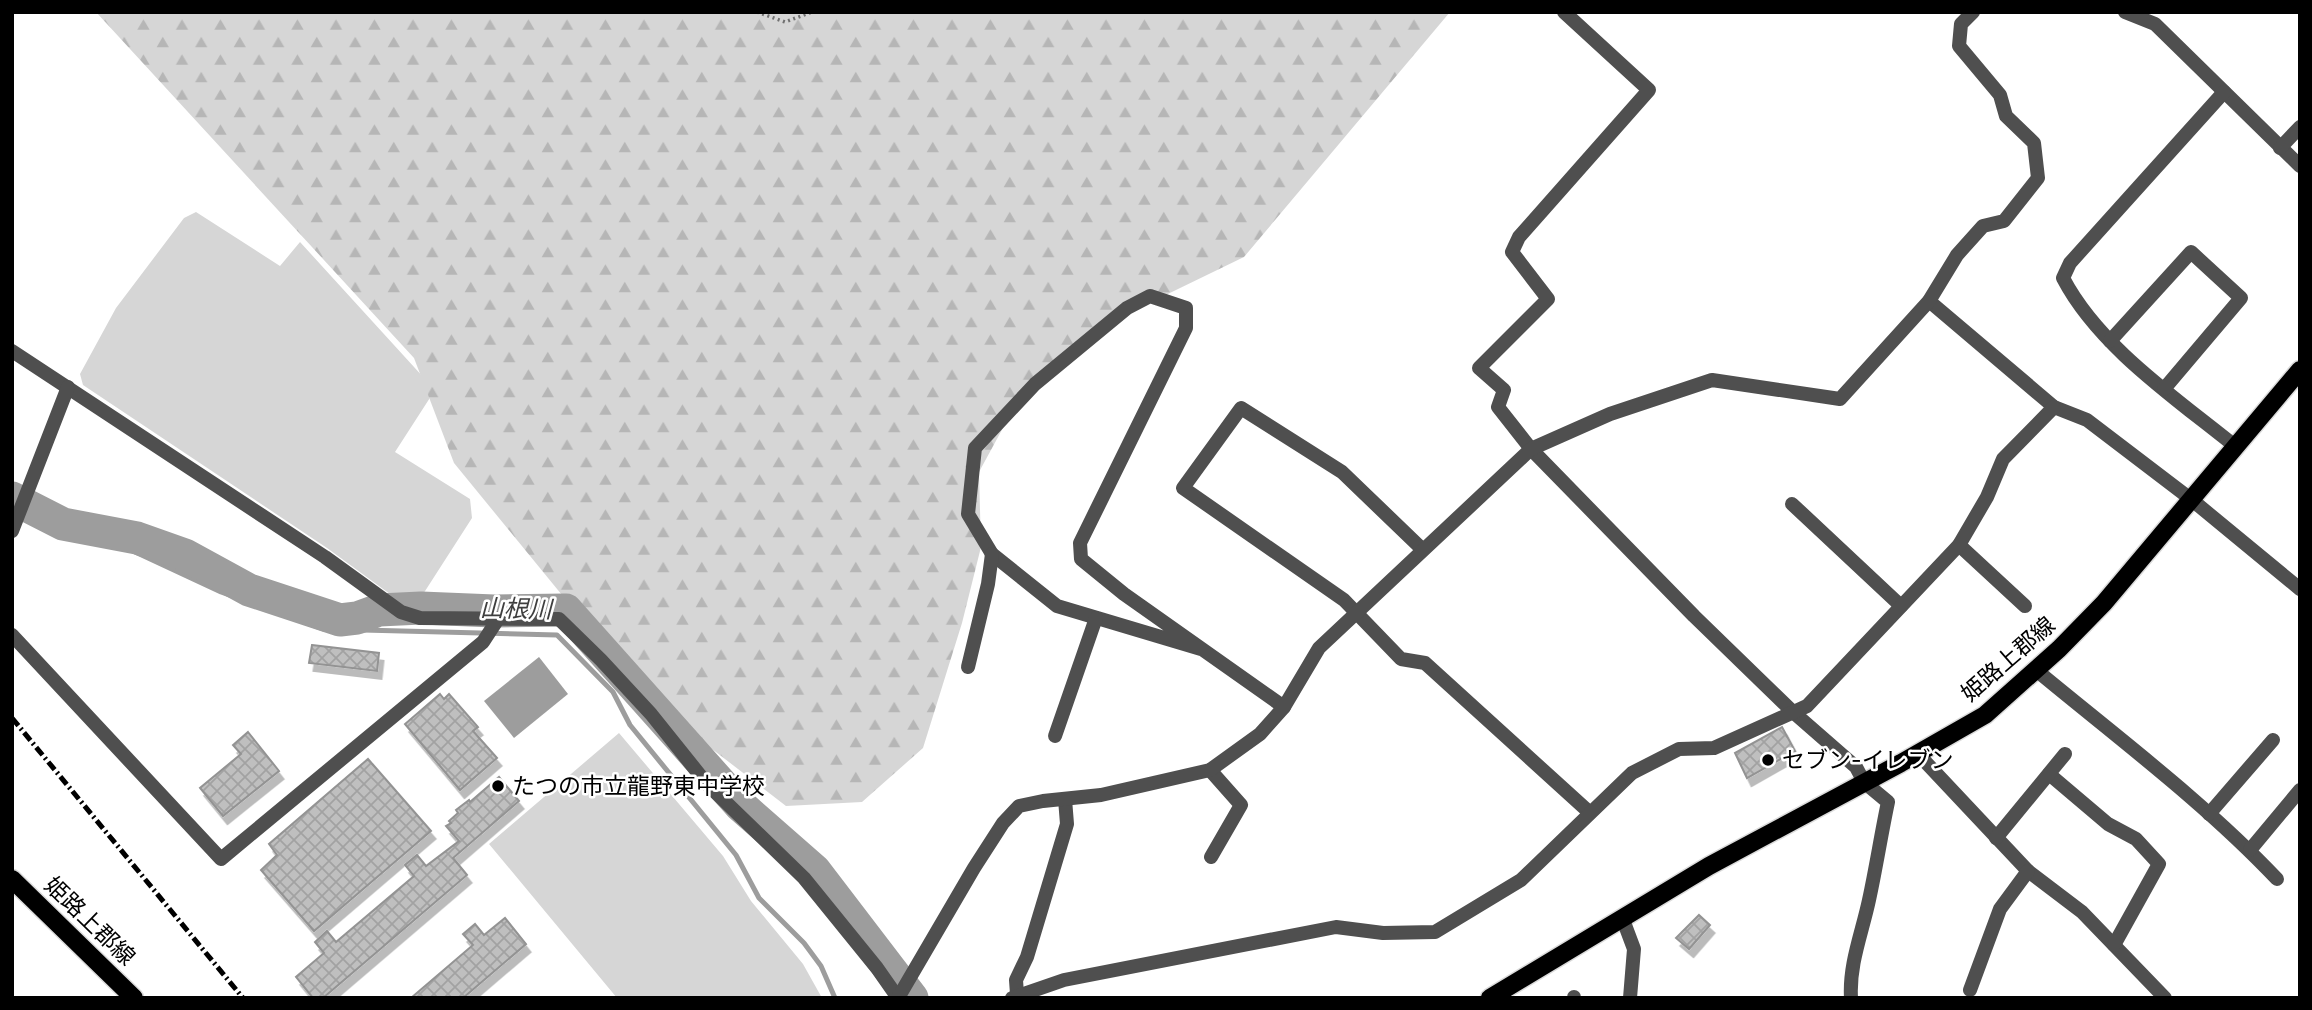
<svg xmlns="http://www.w3.org/2000/svg" width="2312" height="1010" font-family="Inter,'Noto Sans JP',sans-serif">
<style>
.green{fill:#d6d6d6}
.forest{fill:url(#forest-firs)}
.water{fill:#9d9d9d}
.lines{fill:none;stroke-linecap:round;stroke-linejoin:round}
.stream{stroke:#9d9d9d;stroke-width:5}
.river{stroke:#9d9d9d;stroke-width:33}
.building{fill:url(#building-cross-hatch);stroke:#939393;stroke-width:2;filter:url(#shadow)}
.primary-casing{stroke:#dbdbdb;stroke-width:21}
.path{stroke:#717171;stroke-width:3.5;stroke-dasharray:2 3.5;stroke-linecap:butt}
.street{stroke:#4f4f4f;stroke-width:14}
.primary{stroke:#000;stroke-width:18}
.rail{stroke:#000;stroke-width:5;stroke-dasharray:10 3.5 2 3.5;stroke-linecap:butt}
.poi-dot{fill:#000;stroke:#fff;stroke-width:2.5}
.labels{text-anchor:middle;stroke-width:5;stroke-linejoin:round;paint-order:stroke}
.street-label{font-size:23px;fill:#000;stroke:#fff}
.poi-label{font-size:23px;fill:#000;stroke:#fff;text-anchor:start}
.water-label{font-size:24px;font-style:italic;fill:#3e3e3e;stroke:#fff}
</style>
<defs>
<pattern id="forest-firs" width="22" height="20" patternUnits="userSpaceOnUse" patternTransform="scale(1.75)"><rect width="22" height="20" fill="#d6d6d6"/><path d="M5 1l3.5 6h-7zM16 11l3.5 6h-7z" fill="#b6b6b6"/></pattern>
<pattern id="building-cross-hatch" width="8" height="8" patternUnits="userSpaceOnUse" patternTransform="scale(1.75)"><rect width="8" height="8" fill="#bfbfbf"/><path d="M0 0l8 8M0 8l8-8" fill="none" stroke="#a2a2a2"/></pattern>
<filter id="shadow"><feDropShadow dx="4.5" dy="8" stdDeviation="0" flood-color="#0004"/></filter>
</defs>
<rect width="100%" height="100%" fill="#fff"/>
<!-- green -->
<g class="green">
<polygon points="196,212 280,266 300,242 435,390 395,452 470,499 472,518 418,602 407,594 394,597 327,548 83,385 80,374 116,308 184,218"/>
<polygon points="619,733 723,856 751,901 803,964 822,998 617,998 489,844"/>
</g>
<!-- forest -->
<polygon class="forest" points="96,12 1450,12 1244,257 1108,323 1028,382 979,472 981,547 962,623 923,748 862,802 786,806 664,712 629,677 454,463 414,358"/>
<!-- water -->
<polygon class="water" points="539,657 568,694 514,738 484,701"/>
<g class="lines">
<!-- stream -->
<polyline class="stream" points="106,532 118,544 221,592 323,629 557,635 613,692 630,725 736,855 759,898 804,943 821,966 835,998"/>
<!-- river -->
<polyline class="river" points="12,498 63,524 137,538 185,555 249,590 340,620 357,618 379,610 421,608 494,611 566,610 740,805 815,871 912,998"/>
</g>
<!-- building -->
<g class="building">
<polygon points="312,645 379,653 377,671 309,663"/>
<polygon points="440,694 444,699 449,694 478,727 473,731 497,758 460,790 405,724"/>
<polygon points="1782,727 1795,751 1747,778 1735,753"/>
<polygon points="248,732 279,771 223,816 200,788 241,754 233,745"/>
<polygon points="368,759 431,831 314,931 261,870 277,855 269,844"/>
<polygon points="499,777 519,801 453,858 467,875 323,998 313,998 296,977 324,953 315,942 327,931 336,942 414,876 405,865 417,855 426,866 459,841 446,826 451,823 449,821 458,813 456,810 469,800 470,802"/>
<polygon points="1699,915 1710,925 1689,949 1676,938"/>
<polygon points="505,918 526,944 463,998 411,998 473,945 463,934 475,924 484,935"/>
</g>
<g class="lines">
<!-- primary casing -->
<g class="primary-casing">
<g id="primary">
<polyline points="12,879 134,998"/>
<polyline points="1490,998 1709,866 1901,763 1985,715 2059,649 2104,603 2300,370"/>
</g>
</g>
<!-- path -->
<polyline class="path" points="757,12 785,22 812,12"/>
<!-- street -->
<g class="street">
<path d="M1564,12L1649,90L1519,237L1512,252L1548,299L1479,368L1504,390L1498,407L1531,449L1694,616L1793,712L1856,767L1864,782L1888,802C1881,835 1876,868 1869,900C1862,933 1849,964 1851,998"/>
<polyline points="2125,12 2155,24 2300,166"/>
<path d="M2224,92L2070,263L2063,278C2099,347 2177,399 2236,447"/>
<polyline points="2280,148 2300,127"/>
<polyline points="1929,301 2054,407 2087,420 2192,500 2300,589"/>
<polyline points="2110,341 2191,252 2241,298 2164,389"/>
<polyline points="12,351 325,557 401,612 420,618 559,619 601,660 651,714 707,784 804,878 877,968 898,998"/>
<polyline points="1792,504 1901,606"/>
<polyline points="12,531 68,387"/>
<polyline points="1959,545 2025,606"/>
<polyline points="1422,549 1342,472 1241,408 1183,488 1344,600 1401,659 1425,663 1589,812"/>
<polyline points="12,635 221,859 483,642 498,619"/>
<polyline points="1201,649 1057,606 992,554 968,514 975,448 1035,384 1127,308 1150,296 1186,308 1186,328 1080,543 1081,559 1124,594 1284,707"/>
<polyline points="968,667 988,584 992,554"/>
<path d="M2036,670C2118,738 2204,802 2277,879"/>
<polyline points="1055,736 1096,618"/>
<polyline points="1918,754 2028,871 2082,912 2165,998"/>
<polyline points="1210,770 1241,805 1211,857"/>
<polyline points="2049,774 2108,824 2136,839 2159,864 2114,945"/>
<polyline points="2209,814 2273,740"/>
<polyline points="1996,838 2065,754"/>
<polyline points="2250,850 2300,790"/>
<polyline points="1622,917 1634,949 1630,998"/>
<polyline points="1970,990 2000,909 2028,871"/>
<polyline points="1017,994 1016,980 1027,957 1067,824 1065,799"/>
<polyline points="898,998 974,868 1003,823 1019,806 1043,801 1101,795 1210,770 1260,734 1284,707 1319,648 1531,449 1610,414 1712,380 1840,399 1929,301 1957,255 1983,226 2004,221 2038,178 2034,143 2006,116 2000,95 1959,46 1961,24 1973,12"/>
<polyline points="1012,998 1064,980 1336,927 1383,933 1435,932 1521,880 1632,773 1679,749 1714,748 1807,706 1959,545 1987,497 2003,459 2054,407"/>
<polyline points="1574,998 1574,997"/>
</g>
<!-- primary -->
<use href="#primary" class="primary"/>
<!-- rail -->
<polyline class="rail" points="12,718 243,998"/>
</g>
<!-- markers -->
<g class="poi-dot">
<circle cx="1768" cy="760" r="7"/>
<circle cx="498" cy="786" r="7"/>
</g>
<g class="labels">
<!-- street labels -->
<g class="street-label">
<text transform="translate(2008 659) rotate(-41)" y="8">姫路上郡線</text>
<text transform="translate(90 921) rotate(44)" y="8">姫路上郡線</text>
</g>
<!-- poi labels -->
<g class="poi-label">
<text x="1782" y="768">セブン-イレブン</text>
<text x="512" y="794">たつの市立龍野東中学校</text>
</g>
<!-- water labels -->
<g class="water-label">
<text transform="translate(516 609) rotate(1)" y="8">山根川</text>
</g>
</g>
<!-- border -->
<rect width="2312" height="1010" fill="none" stroke="#000000" stroke-width="28"/>
</svg>
